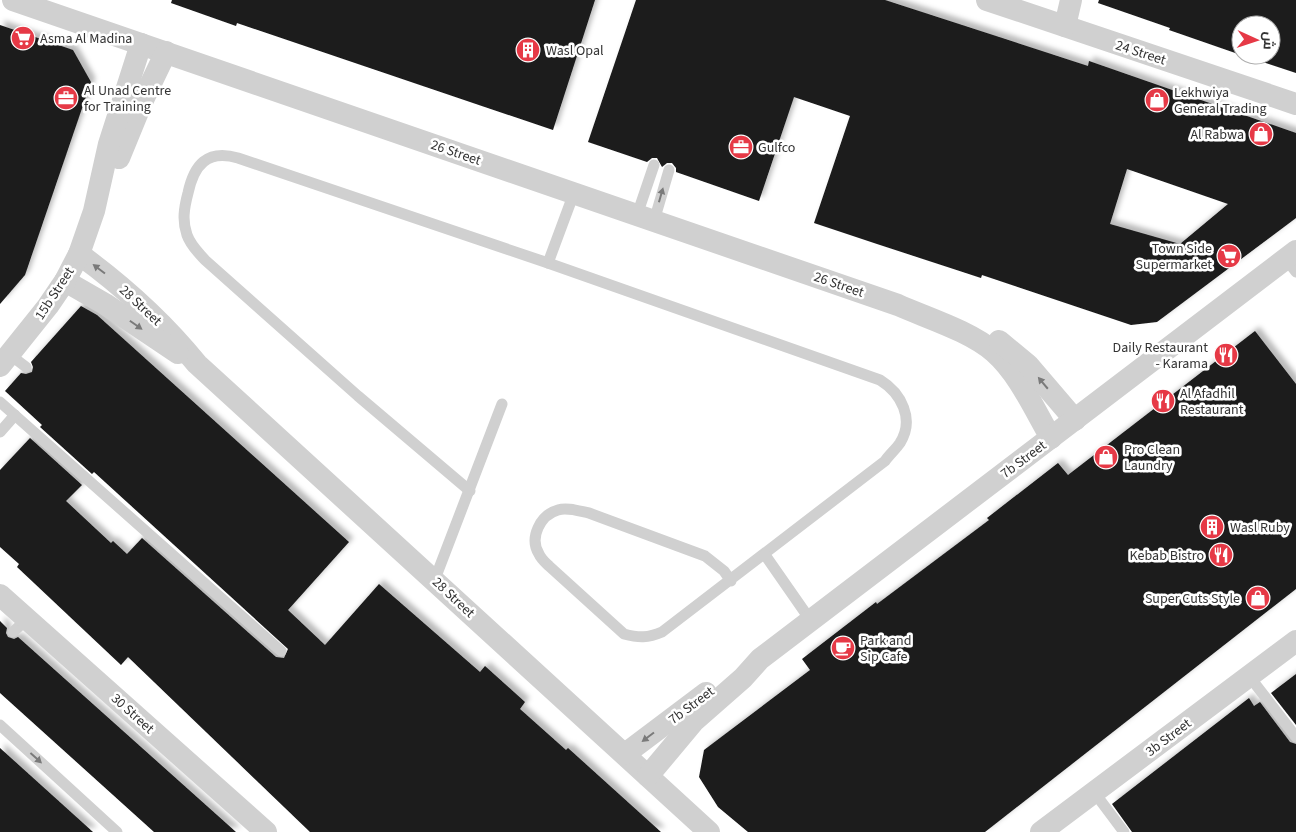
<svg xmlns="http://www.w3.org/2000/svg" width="1296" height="832" font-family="'Source Sans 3',Cairo,sans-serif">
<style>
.building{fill:#1a1a1a;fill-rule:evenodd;filter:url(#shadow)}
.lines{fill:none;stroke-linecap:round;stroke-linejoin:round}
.lane{stroke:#d0d0d0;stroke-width:11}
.street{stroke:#d0d0d0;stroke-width:22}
.oneway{fill:#7a7a7a}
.labels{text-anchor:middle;stroke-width:5;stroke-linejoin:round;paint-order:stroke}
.poi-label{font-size:14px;fill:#333;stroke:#fff;text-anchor:start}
.street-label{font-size:14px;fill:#333;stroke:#fff}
</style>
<defs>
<filter id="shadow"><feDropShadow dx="4.5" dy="-4.5" stdDeviation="2.5" flood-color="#0004"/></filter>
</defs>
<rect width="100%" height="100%" fill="#fff"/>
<!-- building -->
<g class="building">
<polygon points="172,0 595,0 553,130 237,23 236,26 171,3"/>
<path d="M636,0H885L1088,66L1089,61L1296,133V218L1157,322L1131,325L982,275L981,278L877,244L814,223L850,116L794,97L759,201L676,172V168L672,163H667L662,167L657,158H652L647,162L588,142ZM1127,169L1228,204L1180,244L1110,224Z"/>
<polygon points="1099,0 1296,0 1296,73 1242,55 1271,55 1271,25 1241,25 1241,55 1169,30 1170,28 1098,3"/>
<polygon points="0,25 73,50 91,82 25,275 0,304"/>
<polygon points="81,306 97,315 349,542 288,610 325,645 379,584 480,672 485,666 525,702 520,709 566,750 568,748 661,832 310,832 128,657 121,665 17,567 19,564 0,547 0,470 30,438 82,485 66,501 111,543 113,541 127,554 142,538 276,657 284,658 288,649 94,472 92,474 40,427 42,425 5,391 21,373 26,374 32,372 33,367 31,362"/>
<polygon points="1255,331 1296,384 1296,589 985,832 748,832 718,807 699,777 704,750 810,670 802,659 876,602 877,604 989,520 987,518 1058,463 1068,475"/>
<polygon points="0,621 7,628 6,633 8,637 14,639 18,637 236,832 154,832 0,693"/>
<polygon points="1296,674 1296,725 1271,693"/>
<polygon points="1249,698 1254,706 1260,702 1290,742 1296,744 1296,832 1132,832 1112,804"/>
<polygon points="0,748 93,832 0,832"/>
</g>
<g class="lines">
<!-- lane -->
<g class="lane">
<polyline points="637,215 654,165"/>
<polyline points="654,221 669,170"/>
<polyline points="1286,259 1296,272"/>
<polyline points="548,263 574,193"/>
<polyline points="9,354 26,367"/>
<polyline points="0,402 281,651"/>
<polyline points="0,432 15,415"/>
<path d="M470,491L358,396L205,260C198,252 191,246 187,235C182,221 184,208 188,193C194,165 207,149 238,158L548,263L880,380C901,393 915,419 900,443C896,449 889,455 885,461L662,632C648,638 639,638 624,634L549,566C546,563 541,559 539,554C529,538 540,515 558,510C567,507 579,511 589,513L705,556L724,571L731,581"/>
<polyline points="765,555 811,621"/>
<polyline points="435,579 502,404"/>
<polyline points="13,632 27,619"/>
<polyline points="1249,676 1296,737"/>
<polyline points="0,725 117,832"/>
<polyline points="1094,792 1124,832"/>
</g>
<!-- street -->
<g class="street">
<path d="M13,0L898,305C927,318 970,331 994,352C1019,374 1034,409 1051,438"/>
<polyline points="987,0 1296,104"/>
<polyline points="1065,26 1071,0"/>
<polyline points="119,158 142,102 166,52"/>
<path d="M79,254C123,286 162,321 197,364L709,832"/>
<polyline points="65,281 105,304 178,353"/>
<polyline points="999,341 1028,365 1075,420"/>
<polyline points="0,366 48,306 65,281 79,254 94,211 109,144 141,44"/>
<polyline points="0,595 266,832"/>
<polyline points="625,754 706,693"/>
<polyline points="648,776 694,721 743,678 760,659 1296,251"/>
<polyline points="1041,832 1296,641"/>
</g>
</g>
<!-- one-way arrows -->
<defs><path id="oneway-solid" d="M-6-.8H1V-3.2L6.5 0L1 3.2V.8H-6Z" transform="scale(1.25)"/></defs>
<g class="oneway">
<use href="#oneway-solid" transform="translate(661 195) rotate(-74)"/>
<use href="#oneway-solid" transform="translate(99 269) rotate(-143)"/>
<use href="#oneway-solid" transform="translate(136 325) rotate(35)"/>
<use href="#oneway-solid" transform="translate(1043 383) rotate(-130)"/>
<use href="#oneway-solid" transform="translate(648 737) rotate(143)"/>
<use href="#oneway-solid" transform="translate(36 758) rotate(42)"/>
</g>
<!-- icons -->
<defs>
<g id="supermarket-disc" transform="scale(1.25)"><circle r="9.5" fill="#e63946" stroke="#fff"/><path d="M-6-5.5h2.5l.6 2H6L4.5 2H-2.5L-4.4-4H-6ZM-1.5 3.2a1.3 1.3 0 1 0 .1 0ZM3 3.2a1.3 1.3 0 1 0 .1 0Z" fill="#fff"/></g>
<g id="building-disc" transform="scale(1.25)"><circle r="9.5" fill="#e63946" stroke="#fff"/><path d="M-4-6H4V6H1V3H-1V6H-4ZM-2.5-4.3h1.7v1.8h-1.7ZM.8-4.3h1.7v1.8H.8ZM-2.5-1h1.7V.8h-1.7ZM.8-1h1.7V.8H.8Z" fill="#fff"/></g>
<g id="office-disc" transform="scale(1.25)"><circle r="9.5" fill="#e63946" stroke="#fff"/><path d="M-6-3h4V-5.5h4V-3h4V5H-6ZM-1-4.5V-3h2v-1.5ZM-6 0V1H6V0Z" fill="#fff"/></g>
<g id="shop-disc" transform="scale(1.25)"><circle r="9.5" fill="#e63946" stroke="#fff"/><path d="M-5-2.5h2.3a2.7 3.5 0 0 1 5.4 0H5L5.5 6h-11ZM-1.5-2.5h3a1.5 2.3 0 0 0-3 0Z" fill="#fff"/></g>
<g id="restaurant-disc" transform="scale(1.25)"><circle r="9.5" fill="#e63946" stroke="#fff"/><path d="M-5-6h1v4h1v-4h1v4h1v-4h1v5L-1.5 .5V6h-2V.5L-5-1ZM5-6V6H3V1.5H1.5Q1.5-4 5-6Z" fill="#fff"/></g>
<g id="cafe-disc" transform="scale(1.25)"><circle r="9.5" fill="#e63946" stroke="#fff"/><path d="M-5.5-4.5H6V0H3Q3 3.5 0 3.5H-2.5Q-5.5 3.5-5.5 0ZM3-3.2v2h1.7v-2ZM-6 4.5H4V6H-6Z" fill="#fff"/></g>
</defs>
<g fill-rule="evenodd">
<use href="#supermarket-disc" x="23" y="38"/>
<use href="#building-disc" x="528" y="50"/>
<use href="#office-disc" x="66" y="98"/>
<use href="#shop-disc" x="1157" y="100"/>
<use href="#shop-disc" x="1261" y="134"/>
<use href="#office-disc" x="741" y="147"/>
<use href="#supermarket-disc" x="1229" y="256"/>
<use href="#restaurant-disc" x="1226" y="355"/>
<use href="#restaurant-disc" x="1163" y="401"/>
<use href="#shop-disc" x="1106" y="457"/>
<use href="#building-disc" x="1212" y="527"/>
<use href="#restaurant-disc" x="1221" y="555"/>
<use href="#shop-disc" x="1258" y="598"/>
<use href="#cafe-disc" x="843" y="648"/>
</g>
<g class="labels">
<!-- poi labels -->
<g class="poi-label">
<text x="40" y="43">Asma Al Madina</text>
<text x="546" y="55">Wasl Opal</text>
<text x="84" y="95">Al Unad Centre<tspan x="84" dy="16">for Training</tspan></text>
<text x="1174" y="97">Lekhwiya<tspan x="1174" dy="16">General Trading</tspan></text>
<text x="1244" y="139" text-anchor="end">Al Rabwa</text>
<text x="758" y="152">Gulfco</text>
<text x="1212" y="253" text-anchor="end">Town Side<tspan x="1212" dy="16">Supermarket</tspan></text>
<text x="1208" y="352" text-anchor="end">Daily Restaurant<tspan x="1208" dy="16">- Karama</tspan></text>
<text x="1180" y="398">Al Afadhil<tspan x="1180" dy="16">Restaurant</tspan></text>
<text x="1124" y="454">Pro Clean<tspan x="1124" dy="16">Laundry</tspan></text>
<text x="1230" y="532">Wasl Ruby</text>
<text x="1204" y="560" text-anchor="end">Kebab Bistro</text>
<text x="1240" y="603" text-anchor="end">Super Cuts Style</text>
<text x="860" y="645">Park and<tspan x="860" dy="16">Sip Cafe</tspan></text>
</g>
<!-- street labels -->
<g class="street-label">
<text transform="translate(1141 52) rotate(18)" y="5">24 Street</text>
<text transform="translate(456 152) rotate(19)" y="5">26 Street</text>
<text transform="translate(839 284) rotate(19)" y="5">26 Street</text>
<text transform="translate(54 293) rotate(-57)" y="5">15b Street</text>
<text transform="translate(141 305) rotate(43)" y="5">28 Street</text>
<text transform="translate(1023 459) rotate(-37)" y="5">7b Street</text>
<text transform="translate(454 597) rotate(43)" y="5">28 Street</text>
<text transform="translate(691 705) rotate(-37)" y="5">7b Street</text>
<text transform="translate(133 713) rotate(42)" y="5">30 Street</text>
<text transform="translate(1168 737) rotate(-37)" y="5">3b Street</text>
</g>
</g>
<!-- north arrow -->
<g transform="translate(1256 40) rotate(93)"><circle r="24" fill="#ffffff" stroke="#adadad"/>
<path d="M0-4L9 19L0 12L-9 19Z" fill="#e63946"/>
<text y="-8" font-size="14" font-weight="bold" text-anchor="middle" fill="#333333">ش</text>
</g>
</svg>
